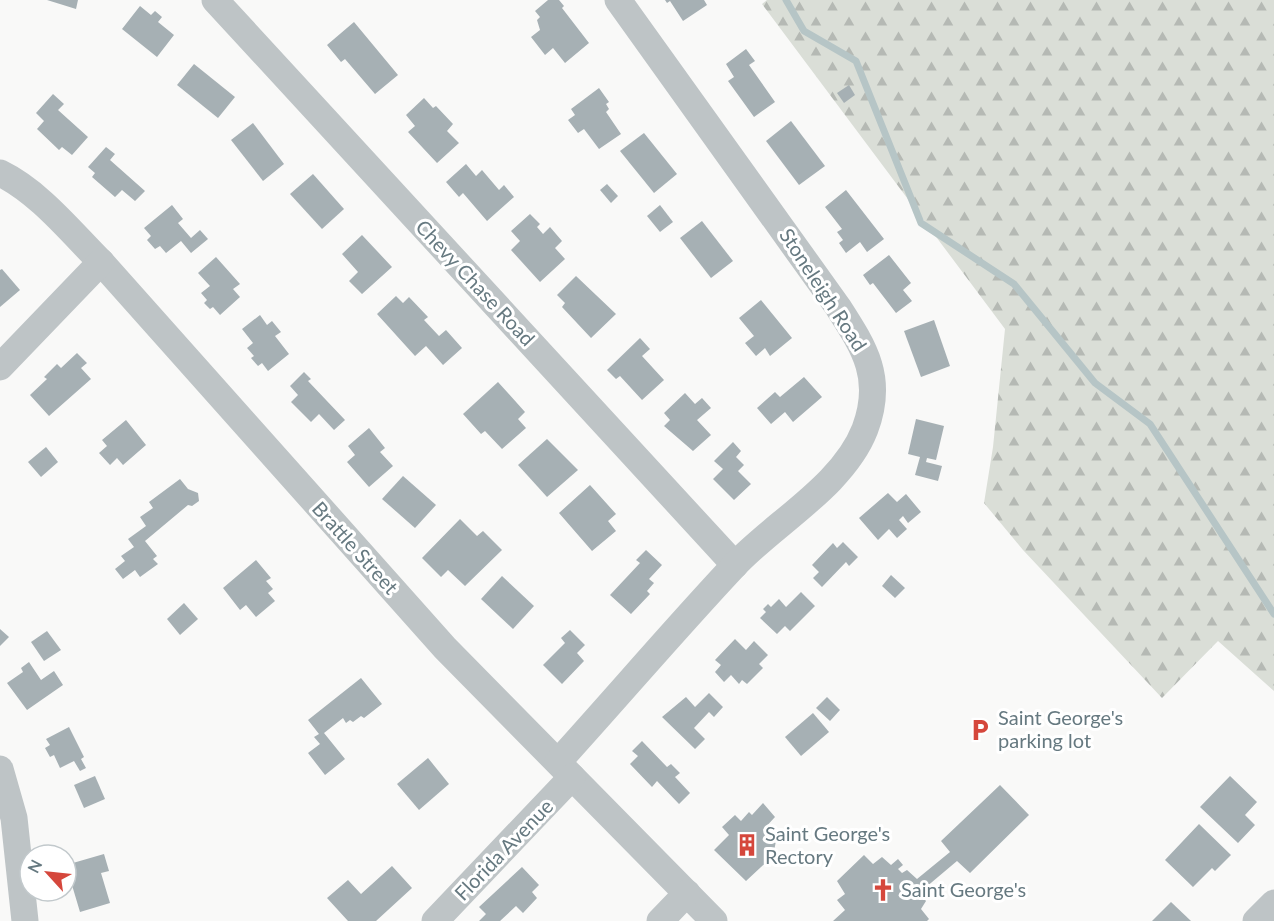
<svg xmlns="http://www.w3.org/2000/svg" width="1274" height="921" font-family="Lato,sans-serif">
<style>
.forest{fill:url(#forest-firs)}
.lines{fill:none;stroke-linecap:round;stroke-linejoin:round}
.stream{stroke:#b6c5c6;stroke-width:7}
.building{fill:#a6b0b4}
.minor{stroke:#bec4c6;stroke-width:27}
.labels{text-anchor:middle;stroke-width:6;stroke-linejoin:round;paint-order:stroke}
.street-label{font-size:20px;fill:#667980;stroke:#fff}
.poi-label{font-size:20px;fill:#667980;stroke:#fff;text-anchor:start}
</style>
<defs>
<pattern id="forest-firs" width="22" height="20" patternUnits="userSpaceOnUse" patternTransform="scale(1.5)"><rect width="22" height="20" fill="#daded7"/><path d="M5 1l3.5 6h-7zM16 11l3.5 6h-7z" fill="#b5b9b4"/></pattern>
</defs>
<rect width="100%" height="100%" fill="#f9f9f8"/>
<!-- forest -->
<polygon class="forest" points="767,0 1274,0 1274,691 1218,641 1162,698 1023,550 984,503 993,447 1005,329 762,4"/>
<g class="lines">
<!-- stream -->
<polyline class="stream" points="786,0 804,31 856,61 921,223 1014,284 1095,383 1150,424 1274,614"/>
</g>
<!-- building -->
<g class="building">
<polygon points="47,0 78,0 76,9"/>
<polygon points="548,0 559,0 564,6 562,8 589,43 565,63 553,48 545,55 531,37 540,30 537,20 540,17 535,11"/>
<polygon points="665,0 704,0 707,5 683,21 670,1 667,3"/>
<polygon points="140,6 151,15 155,11 162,17 158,22 174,35 157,57 122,29"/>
<polygon points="354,22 398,75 375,94 345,59 341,62 327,45"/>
<polygon points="746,49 755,61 749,65 775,102 754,117 728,81 734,77 726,64"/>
<polygon points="194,64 235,97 218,118 177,85"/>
<polygon points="849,85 855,95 844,103 837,93"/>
<polygon points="599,88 609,102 606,104 609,109 606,112 621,134 599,149 584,129 578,133 568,120 575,115 571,109"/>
<polygon points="53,94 64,104 58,110 88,137 72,155 62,147 59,150 37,129 44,121 36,113"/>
<polygon points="424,98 433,108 436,106 453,124 447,131 459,143 437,163 408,132 415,126 406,115"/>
<polygon points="791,121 825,166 799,185 766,141"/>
<polygon points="253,123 284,164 263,181 231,140"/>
<polygon points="644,133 677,174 654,193 620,151"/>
<polygon points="106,147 115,154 110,160 145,191 135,201 122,190 115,197 92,177 95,173 88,167"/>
<polygon points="466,164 476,176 482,170 499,190 504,185 514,197 487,221 463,193 459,197 446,182"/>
<polygon points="313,174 344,209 322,229 290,194"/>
<polygon points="607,184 618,196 611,203 600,190"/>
<polygon points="846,190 884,239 867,252 860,242 846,253 839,243 843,240 837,232 842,229 825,207"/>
<polygon points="172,205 183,219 178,223 191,238 200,230 208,239 191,253 181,241 166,253 160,246 155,249 147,240 151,236 144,228"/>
<polygon points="660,205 673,222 660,232 647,216"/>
<polygon points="530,214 540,224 537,227 543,234 550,227 562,241 555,248 565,259 540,282 511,250 520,241 511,231"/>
<polygon points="702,221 733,261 711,278 680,238"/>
<polygon points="362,235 392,267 362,294 349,281 358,272 342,254"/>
<polygon points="889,255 911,283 903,290 912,301 896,313 873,283 870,285 863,275"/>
<polygon points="216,257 240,284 233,289 240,297 220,315 213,307 210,309 204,303 207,300 201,293 210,286 198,273"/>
<polygon points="2,269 20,290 0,307 0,270"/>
<polygon points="576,276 616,314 591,338 562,307 565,303 557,295"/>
<polygon points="396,296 403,303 409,297 428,317 424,320 439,336 446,330 462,348 443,365 426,346 415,356 377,314"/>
<polygon points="761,300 792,338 770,356 765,348 756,356 745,343 754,336 739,318"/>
<polygon points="260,315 267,325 272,321 281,332 275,336 289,354 268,371 262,363 258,366 251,358 254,356 247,348 253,343 242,329"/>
<polygon points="934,320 950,366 921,377 904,331"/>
<polygon points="640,338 650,349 642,356 664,380 642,400 620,376 616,379 607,370"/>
<polygon points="77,353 87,363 81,368 91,379 49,416 30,395 47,379 44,377 57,364 61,368"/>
<polygon points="304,372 311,379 308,381 345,420 334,430 319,414 311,422 291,402 298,395 290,386"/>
<polygon points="804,377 822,397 793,422 785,412 771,424 757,408 775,392 780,397"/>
<polygon points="498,382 525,412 518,419 526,428 502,449 485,431 481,434 463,414"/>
<polygon points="685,393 695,404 702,398 711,408 697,420 711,435 693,451 664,426 670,420 664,413"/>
<polygon points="916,419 944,426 936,460 927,458 926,462 942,466 938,481 915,475 920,457 908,454"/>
<polygon points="126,420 146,445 123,465 117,458 110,465 99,453 107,446 102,440"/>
<polygon points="369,428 385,448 380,452 393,466 369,487 347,462 355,455 348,446"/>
<polygon points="547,439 578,470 547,497 518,465"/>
<polygon points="733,442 741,451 736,457 744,465 738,471 751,484 734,500 713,479 723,469 714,461"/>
<polygon points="46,447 58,462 41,477 28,462"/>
<polygon points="403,476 436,505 415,528 382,499"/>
<polygon points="180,479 188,489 198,493 199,501 192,506 188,505 145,541 157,556 153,559 158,564 140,577 135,570 123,579 115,569 125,561 121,556 134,547 128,539 146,526 140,517 153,508 149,502"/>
<polygon points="590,485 616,514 608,521 616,531 592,551 559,513"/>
<polygon points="888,493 897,502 906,494 921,512 908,523 903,516 899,520 907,529 897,538 889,529 878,540 859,518"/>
<polygon points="460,519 477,536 483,531 502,550 465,586 448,570 441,577 422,558"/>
<polygon points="843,542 858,557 849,566 846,562 822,587 813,578 819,572 812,565 833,543 837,548"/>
<polygon points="646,550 662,565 649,579 654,583 647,591 650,594 631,614 610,595 640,563 636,560"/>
<polygon points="256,560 271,578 266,581 273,589 268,593 275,601 256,617 246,605 240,610 223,588"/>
<polygon points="891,575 905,588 895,598 882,586"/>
<polygon points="502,576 534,606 513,629 481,599"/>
<polygon points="801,592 815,606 790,631 785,626 777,634 760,618 766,612 763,609 768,604 771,607 779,599 786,607"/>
<polygon points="184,603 198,619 180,635 167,619"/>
<polygon points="0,629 9,637 0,646"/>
<polygon points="570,630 585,645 577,653 584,661 562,684 543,665 565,643 561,638"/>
<polygon points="47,631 61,650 44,661 31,642"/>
<polygon points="735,639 746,650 754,641 768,655 759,664 763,668 747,684 742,680 739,684 731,675 724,682 715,672 721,665 715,660"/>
<polygon points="29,662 41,680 54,671 63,685 27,710 7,683 23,672 21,668"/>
<polygon points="361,678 382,704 364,718 361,716 353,722 350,720 346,723 343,718 324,733 345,759 325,775 308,753 320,744 314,737 319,734 308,720"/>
<polygon points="709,693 723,707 714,717 709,712 694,728 705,739 695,749 662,717 686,697 695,707"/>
<polygon points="827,697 840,710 830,721 816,708"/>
<polygon points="813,713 829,732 801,756 785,737"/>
<polygon points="69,727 84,757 81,759 86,768 80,771 74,761 60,768 54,755 50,757 45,748 50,745 46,739"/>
<polygon points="642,741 667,767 671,764 680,773 675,777 690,793 679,804 657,781 652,787 630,764 638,756 632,751"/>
<polygon points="428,758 449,784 419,810 397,784"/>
<polygon points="95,776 105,799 84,808 74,785"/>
<polygon points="1230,776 1257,802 1245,815 1255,825 1238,843 1200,807"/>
<polygon points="1000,785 1029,815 970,873 957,861 919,893 926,901 921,909 929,919 927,921 833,921 845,910 837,900 845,894 837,881 864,855 873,864 882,857 891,865 898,859 903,865 898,869 902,873 907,870 917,879 950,852 941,841"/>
<polygon points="763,803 775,817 763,830 776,841 773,856 746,881 714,850 729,835 722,827 735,815 741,821 749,812 752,815"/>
<polygon points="1199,824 1231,855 1215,871 1212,868 1193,887 1165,860"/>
<polygon points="104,854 109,871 101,873 110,903 80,912 66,865"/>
<polygon points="392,866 412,888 376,921 348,921 327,898 348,880 361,894"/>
<polygon points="522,867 539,885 532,892 537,898 523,913 516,906 500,921 479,921 486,914 479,907"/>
<polygon points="1171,902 1191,921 1152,921"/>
</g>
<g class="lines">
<!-- minor -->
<g class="minor">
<polyline points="215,0 735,565"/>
<path d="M0,173C39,192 70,231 101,262L445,648L714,921"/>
<polyline points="0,367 101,262"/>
<path d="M558,762C617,697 674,630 734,566C774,523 843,486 865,429C884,378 865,349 838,307L618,0"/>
<polyline points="0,769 14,818 25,921"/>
<polyline points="435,921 572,777"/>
<polyline points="660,921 687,893"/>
<polyline points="1256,921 1274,903"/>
</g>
</g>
<!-- icons -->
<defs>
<g id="parking-bare" transform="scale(1.8)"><path d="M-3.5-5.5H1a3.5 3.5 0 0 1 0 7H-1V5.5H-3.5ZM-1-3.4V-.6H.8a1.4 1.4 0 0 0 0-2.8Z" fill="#d5473c" stroke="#fff" stroke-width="2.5" paint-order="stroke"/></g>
<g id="building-bare" transform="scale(1.8)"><path d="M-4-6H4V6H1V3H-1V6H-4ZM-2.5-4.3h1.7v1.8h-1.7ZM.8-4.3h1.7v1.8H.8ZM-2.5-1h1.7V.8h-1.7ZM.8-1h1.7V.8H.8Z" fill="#d5473c" stroke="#fff" stroke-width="2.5" paint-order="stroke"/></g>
<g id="church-bare" transform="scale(1.8)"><path d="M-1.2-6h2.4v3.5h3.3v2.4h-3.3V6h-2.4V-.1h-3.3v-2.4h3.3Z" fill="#d5473c" stroke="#fff" stroke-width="2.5" paint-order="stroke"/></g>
</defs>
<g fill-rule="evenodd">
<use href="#parking-bare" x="980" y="730"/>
<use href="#building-bare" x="747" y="845"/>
<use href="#church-bare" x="883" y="890"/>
</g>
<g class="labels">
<!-- street labels -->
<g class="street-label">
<text transform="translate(475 283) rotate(47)" y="7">Chevy Chase Road</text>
<text transform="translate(823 290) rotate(57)" y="7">Stoneleigh Road</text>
<text transform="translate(355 548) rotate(48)" y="7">Brattle Street</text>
<text transform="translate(504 850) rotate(-46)" y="7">Florida Avenue</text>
</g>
<!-- poi labels -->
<g class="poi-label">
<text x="998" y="725">Saint George's<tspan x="998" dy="23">parking lot</tspan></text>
<text x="765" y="841">Saint George's<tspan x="765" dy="23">Rectory</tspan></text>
<text x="901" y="897">Saint George's</text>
</g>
</g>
<!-- north arrow -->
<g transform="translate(48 873) rotate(297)"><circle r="28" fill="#ffffff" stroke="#c2c9cc" stroke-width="1.5"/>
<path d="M0-4.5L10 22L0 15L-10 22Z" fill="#d5473c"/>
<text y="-9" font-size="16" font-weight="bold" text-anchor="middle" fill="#667980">N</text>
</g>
</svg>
